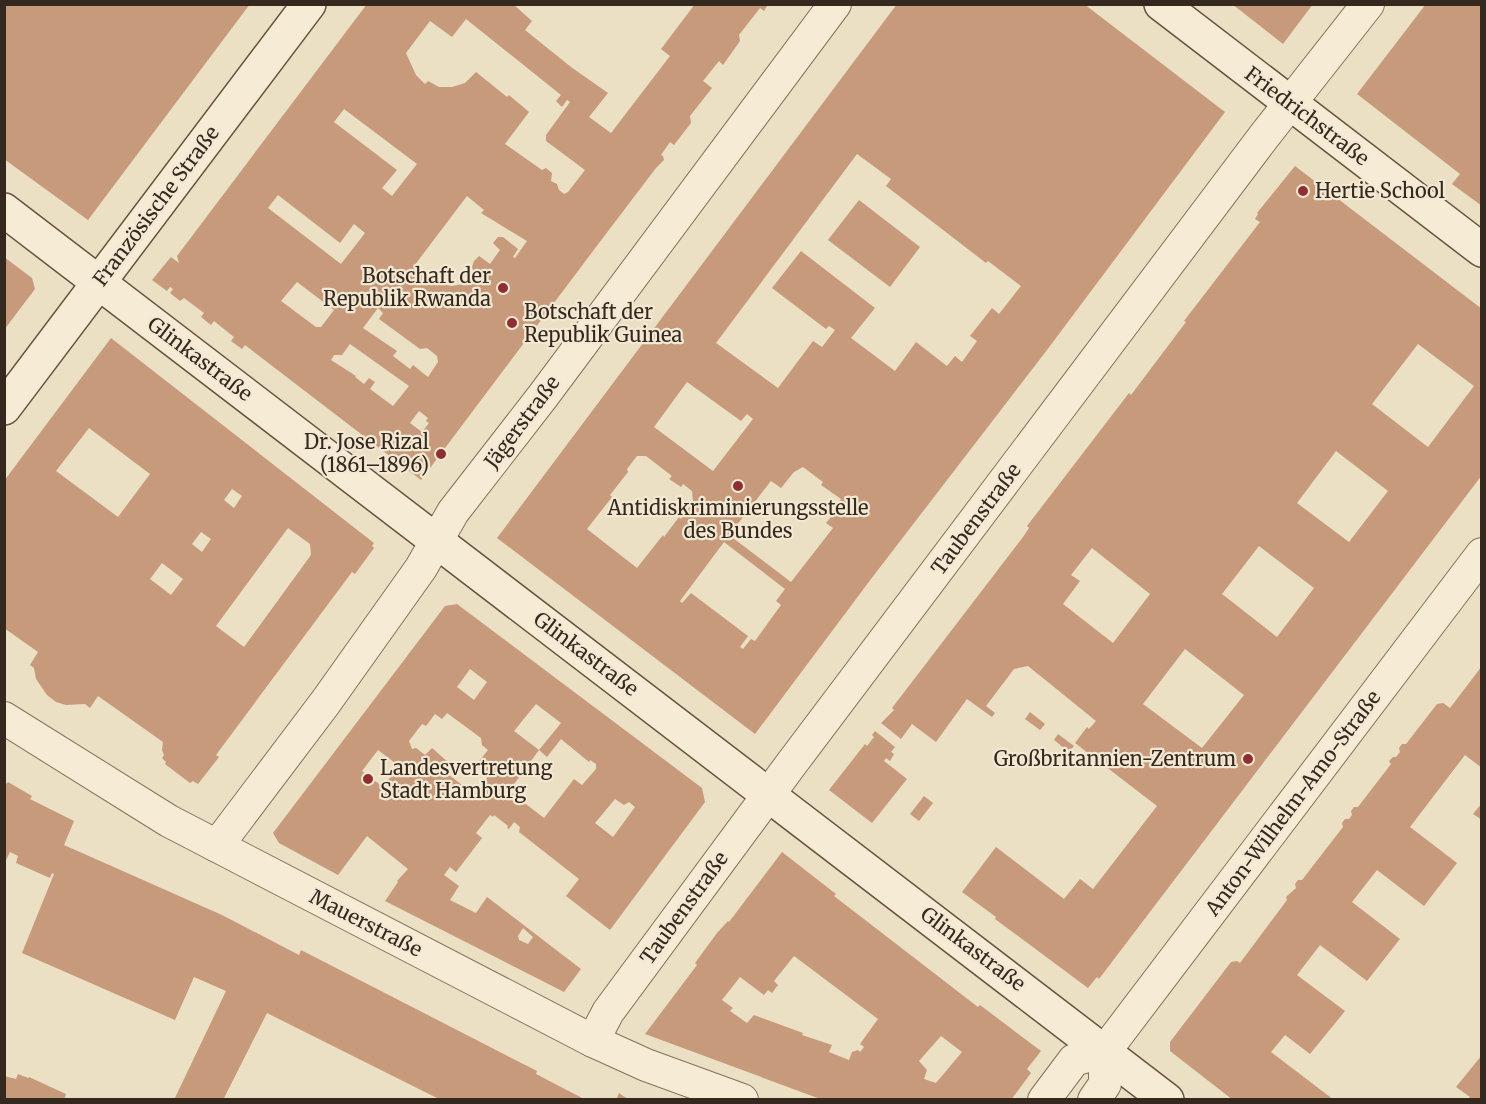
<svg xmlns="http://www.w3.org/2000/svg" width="1486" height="1104" font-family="Merriweather,serif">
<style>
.building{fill:#c79a7c;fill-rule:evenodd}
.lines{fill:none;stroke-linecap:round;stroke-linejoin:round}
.street-casing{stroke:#84715b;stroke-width:34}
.secondary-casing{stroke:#66523f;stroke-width:36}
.street{stroke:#f6ecd6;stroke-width:32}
.secondary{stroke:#f6ecd6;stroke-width:33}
.poi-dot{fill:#8f2f31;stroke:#f3e9d3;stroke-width:2}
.labels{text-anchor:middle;stroke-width:4.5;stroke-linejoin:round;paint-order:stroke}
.street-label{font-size:20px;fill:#35291f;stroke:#f3e9d3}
.poi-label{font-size:20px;fill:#35291f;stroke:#f3e9d3;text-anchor:start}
</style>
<rect width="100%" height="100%" fill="#ebdfc4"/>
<!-- building -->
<g class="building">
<polygon points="4,4 168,5 250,4 88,220 4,159"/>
<path d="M367,4H513L532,21L525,30L571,67L608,93L589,117L611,133L670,56L661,49L695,4H768L764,11L760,8L739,35L740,41L723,65L719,61L703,81L712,88L690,116L691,123L674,145L670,142L661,155L663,156L664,160L656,168L596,247L421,480L245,345L242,349L231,341L234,337L214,321L211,325L201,317L204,313L184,298L180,301L170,293L173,289L170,287L167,291L152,280L171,257L179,263L177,256ZM466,19L561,95L556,101L562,107L567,100L570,102L546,135V141L585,170L568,192L564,194L559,190L557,184L551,181L552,173L546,168L542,170L505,144L529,112L509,95L507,97L476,72L465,83L452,87H439L428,81L425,84L416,75L406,53L430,21L452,37ZM344,109L417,164L392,196L382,188L397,170L334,122ZM278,195L340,243L354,224L365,233L341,264L268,208ZM467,196L484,210L481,213L527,241L515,258L513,257L518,249L503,237H498L493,243L500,250L490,264L479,256L474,261L472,267L474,273L464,284L451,286L437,282L414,266ZM297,282L334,310L321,327H316L281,301ZM378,308L383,313L379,319L420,349L427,348L437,356L438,362L428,377L413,365L410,369L393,356L397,351L363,328ZM350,344L409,386L393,406L370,389L375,382L369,378L364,384L355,377L356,376L331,360L334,355H342ZM419,411L428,418L426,421L429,423L422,432L410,423Z"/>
<path d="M897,4H1084L1225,112L1047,350L871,579L755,734L497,538ZM857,154L891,179L886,186L986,263L988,261L1021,286L999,314L992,308L970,336L977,341L962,362L955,356L947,366L916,342L895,371L851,338L875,308L801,251L772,288L826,329L829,326L835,330L822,347L813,341L778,388L716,343ZM687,382L741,421L747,414L753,419L713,471L654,427ZM637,456H646L672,476L669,479L681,487L683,484L692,491L693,502L681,519L679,517L664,537L663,535L637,568L587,529L612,497L610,495L628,472L627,469ZM803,467L823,482L821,485L841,499L833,510L835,512L826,523L833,528L791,582L729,535L771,481L781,488L794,472ZM724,542L785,589L776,601L781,605L755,641L751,639L743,649L740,647L748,636L691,593L682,603L680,601Z"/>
<polygon points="1232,4 1313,4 1283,44"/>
<polygon points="1426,4 1482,4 1482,206 1452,184 1460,174 1357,94"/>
<path d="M1295,166L1482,309V475L1099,979L1097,977L1088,988L995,919L996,917L962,892L996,847L1064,899L1080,879L1093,889L1157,806L1075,743L1087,727L1089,729L1096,721L1028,666L1014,669L986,706L995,713L992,717L967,699L936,742L912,724L901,739L881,723L894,710L892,708L1023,537L1029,528L1027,526L1129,393L1131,395L1186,322L1184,321L1260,222L1255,219L1258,214L1257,213ZM1418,344L1474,386L1428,447L1372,404ZM1336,451L1388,491L1349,542L1297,503ZM1259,546L1314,588L1277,637L1222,594ZM1092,548L1150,594L1113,643L1063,604L1080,581L1071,575ZM1185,649L1244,695L1202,748L1143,704Z"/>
<polygon points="859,200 920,247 890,287 828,240"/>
<polygon points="4,257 32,278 35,289 4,330"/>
<path d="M111,338L374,543L372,546L374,548L355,574L352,572L216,755L219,757L198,784L193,781L190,783L165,764L166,762L162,758L164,755L162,750L163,742L98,696L90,708L85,704L66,705L56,702L47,695L36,679L34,668L30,665L38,652L4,628V481ZM89,428L150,474L118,517L56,471ZM232,489L242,496L234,508L224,500ZM288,528L310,544L311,555L244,647L216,626ZM201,532L211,539L202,552L192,544ZM162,563L183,579L171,595L150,579Z"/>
<path d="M457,604L702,788L705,802L610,930L566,896L579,879L519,832L520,827L514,822L509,829L507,828L508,826L494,815L493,817L490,815L476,833L482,838L456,872L450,867L444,875L459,886L450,900L476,913L487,897L581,969L564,992L385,901L398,882L397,881L408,869L367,836L338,875L279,843L273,833L445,606ZM470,669L487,682L474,700L457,687ZM536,704L561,723L539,750L514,731ZM447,713L481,738L482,745L488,750L476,765L489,775L479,790L470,791L441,769L448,762L432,748L425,755L416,748L412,749L409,741L422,724L426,726L435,714L442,719ZM561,739L589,762L590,760L596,764V769L582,785L574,779L544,818L509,791L539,750L547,757ZM378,750L399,766L383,787L362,771ZM615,799L624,805L629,802L635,807L613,837L595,823ZM523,928L533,937L528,944L519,940L518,936Z"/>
<polygon points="1482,666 1482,768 1465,755 1410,827 1457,863 1424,906 1377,870 1352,902 1400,939 1367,981 1320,945 1297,975 1345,1011 1310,1054 1285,1035 1271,1052 1334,1100 1233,1100 1170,1051 1170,1042 1231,962 1237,961 1240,963 1287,900 1286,897 1296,888 1295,884 1298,880 1302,880 1343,827 1342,823 1345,819 1349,819 1352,815 1351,811 1354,807 1358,807 1391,764 1389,761 1393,757 1396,757 1400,752 1399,748 1402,744 1406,744 1437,704 1443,703 1450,708"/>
<polygon points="1030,712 1045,724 1040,730 1025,719"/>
<polygon points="875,731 895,747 891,752 894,754 890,761 886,758 884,761 907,779 872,823 829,790 865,744 867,746 874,737 872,735"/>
<polygon points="1058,734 1074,746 1069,752 1054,740"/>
<polygon points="8,782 32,796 30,799 74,821 64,845 222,915 299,955 301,950 537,1071 536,1074 586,1100 441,1100 267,1013 223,1100 174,1100 226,991 194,977 175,1020 22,953 54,874 52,873 50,878 16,863 18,856 10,852 4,864 4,783 6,784"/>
<polygon points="924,796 933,803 919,821 910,814"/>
<polygon points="1482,803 1482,820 1473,814"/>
<path d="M782,852L836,894L834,896L978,1007L980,1005L1041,1051L1027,1069L1031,1073L1011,1100H823L645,1034L697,965L695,963L717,933L728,921L729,922ZM794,956L878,1019L860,1044L864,1047L860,1052L858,1050L852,1052L849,1060L829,1052L832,1045L802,1035L803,1033L754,1015L747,1023L730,1011L733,1008L722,1000L740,977L764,995L768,990L772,993L778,985L774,981ZM941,1036L962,1052L936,1083L924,1079L927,1070L919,1061Z"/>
<polygon points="1482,1055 1482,1100 1468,1100 1470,1097 1456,1087"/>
<polygon points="18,1074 28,1078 29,1077 66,1094 64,1100 4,1100 4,1076 16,1079"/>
<polygon points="619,1093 623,1096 631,1100 616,1100"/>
</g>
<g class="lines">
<!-- street casing -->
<g class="street-casing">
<g id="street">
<polyline points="4,718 169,821 593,1041 646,1065 742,1100"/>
<polyline points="217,846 325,703 421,568 453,512 543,396 835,4"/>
<polyline points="593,1041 608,1012 792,763 1265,135 1368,4"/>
<polyline points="1044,1100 1074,1060 1105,1051 1482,554"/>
<polyline points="1094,1100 1105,1084 1105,1051"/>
</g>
</g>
<!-- secondary casing -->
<g class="secondary-casing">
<g id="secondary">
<polyline points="1161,4 1482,250"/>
<polyline points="4,210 1167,1100"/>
<polyline points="4,408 309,4"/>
</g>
</g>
<!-- street -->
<use href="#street" class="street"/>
<!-- secondary -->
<use href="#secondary" class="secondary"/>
</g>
<!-- markers -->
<g class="poi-dot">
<circle cx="1303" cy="191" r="6"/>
<circle cx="503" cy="288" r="6"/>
<circle cx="512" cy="323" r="6"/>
<circle cx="441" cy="454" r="6"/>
<circle cx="738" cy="486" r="6"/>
<circle cx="1248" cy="759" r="6"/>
<circle cx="368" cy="779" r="6"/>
</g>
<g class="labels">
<!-- street labels -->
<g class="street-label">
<text transform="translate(1307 116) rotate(37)" y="7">Friedrichstraße</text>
<text transform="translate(156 206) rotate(-53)" y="7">Französische Straße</text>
<text transform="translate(200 359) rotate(37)" y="7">Glinkastraße</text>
<text transform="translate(522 422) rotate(-53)" y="7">Jägerstraße</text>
<text transform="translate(976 519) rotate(-53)" y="7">Taubenstraße</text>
<text transform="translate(586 654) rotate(37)" y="7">Glinkastraße</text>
<text transform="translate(1293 803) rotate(-53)" y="7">Anton-Wilhelm-Amo-Straße</text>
<text transform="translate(684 908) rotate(-54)" y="7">Taubenstraße</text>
<text transform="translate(366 923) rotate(27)" y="7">Mauerstraße</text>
<text transform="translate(973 949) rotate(37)" y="7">Glinkastraße</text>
</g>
<!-- poi labels -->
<g class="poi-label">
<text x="1315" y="198">Hertie School</text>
<text x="491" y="283" text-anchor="end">Botschaft der<tspan x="491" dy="23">Republik Rwanda</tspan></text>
<text x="524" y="319">Botschaft der<tspan x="524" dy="23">Republik Guinea</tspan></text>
<text x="429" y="449" text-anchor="end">Dr. Jose Rizal<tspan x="429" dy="23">(1861–1896)</tspan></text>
<text x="738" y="515" text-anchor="middle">Antidiskriminierungsstelle<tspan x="738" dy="23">des Bundes</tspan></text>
<text x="1236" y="766" text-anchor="end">Großbritannien-Zentrum</text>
<text x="380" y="775">Landesvertretung<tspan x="380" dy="23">Stadt Hamburg</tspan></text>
</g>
</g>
<!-- border -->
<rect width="1486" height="1104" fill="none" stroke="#35291f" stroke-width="12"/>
</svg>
